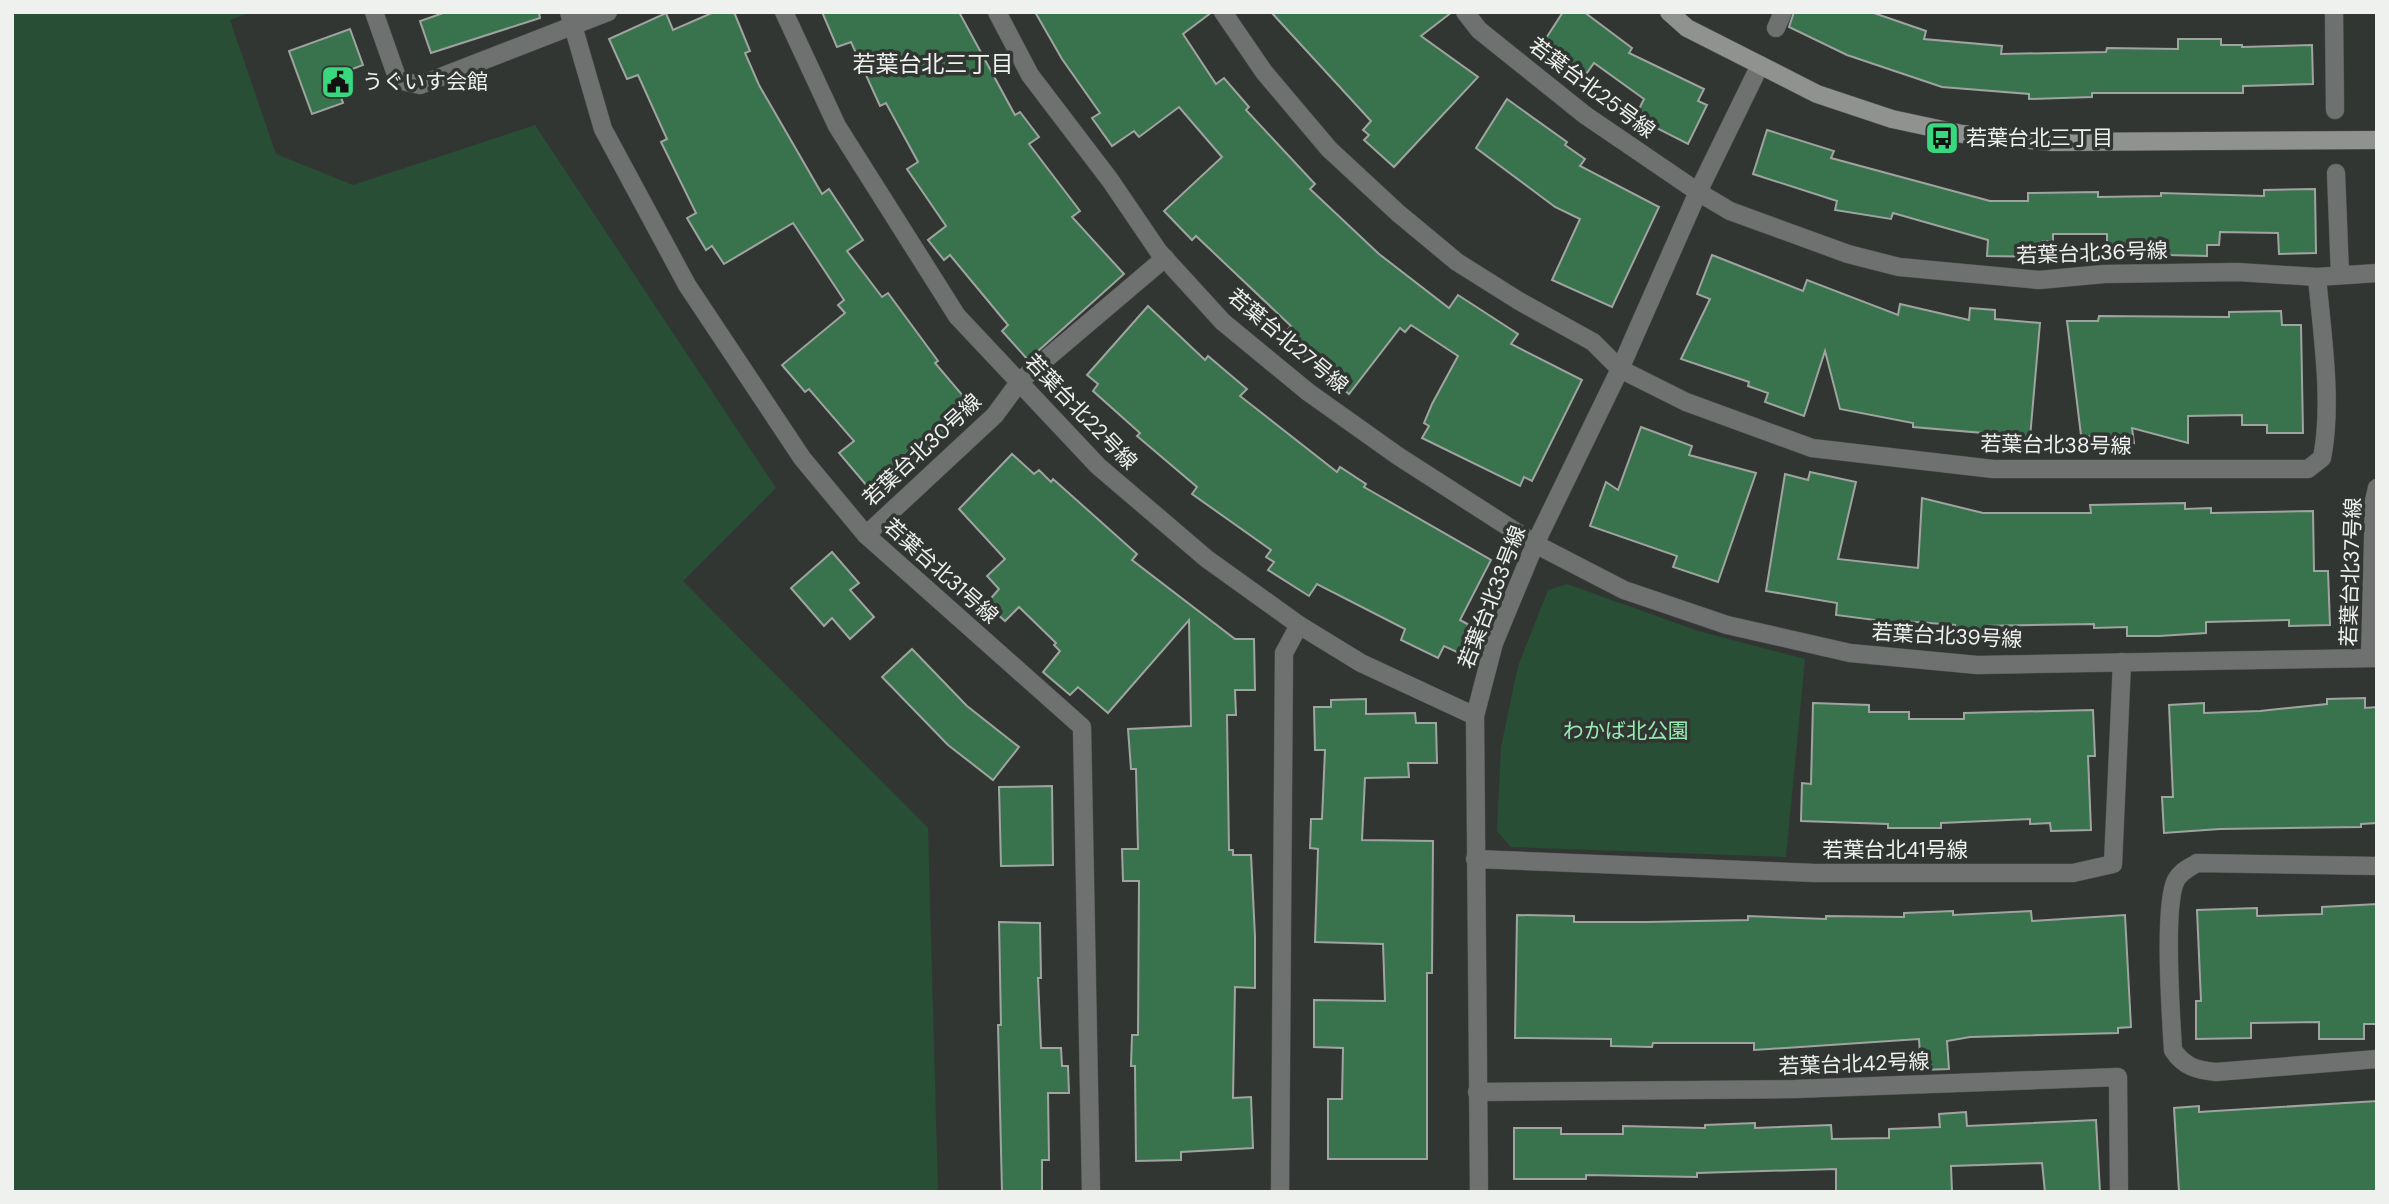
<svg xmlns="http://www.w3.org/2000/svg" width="2389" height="1204" font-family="'DM Sans','Noto Sans JP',sans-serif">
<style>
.green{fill:#284e35}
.building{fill:#39734d;stroke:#a0a4a1;stroke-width:2}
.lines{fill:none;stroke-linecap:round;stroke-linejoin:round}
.street-casing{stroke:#505451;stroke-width:19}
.secondary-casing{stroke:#505451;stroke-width:19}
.street{stroke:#6f7170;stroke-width:18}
.secondary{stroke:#909290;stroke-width:18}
.labels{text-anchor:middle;stroke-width:7;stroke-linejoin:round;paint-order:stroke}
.poi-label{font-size:21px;fill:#eff1ef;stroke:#323633;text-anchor:start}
.street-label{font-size:21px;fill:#eff1ef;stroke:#323633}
.park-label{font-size:21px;fill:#95ebb0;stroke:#323633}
.neighbourhood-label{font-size:23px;fill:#eff1ef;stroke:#323633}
</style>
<rect width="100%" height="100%" fill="#323633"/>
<!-- green -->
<g class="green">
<polygon points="12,12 252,12 230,20 276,154 353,185 535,125 776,488 683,581 928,828 938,1192 12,1192"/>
<polygon points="1567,584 1698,631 1805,659 1786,857 1511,847 1497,831 1501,747 1518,666 1548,590"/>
</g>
<!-- building -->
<g class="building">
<polygon points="446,12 539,12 540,18 431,53 420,21"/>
<polygon points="714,12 734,12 750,51 745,53 759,85 822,194 829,189 863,240 847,251 882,297 888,293 938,361 935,363 975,410 873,493 839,453 854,441 809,389 805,392 782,365 845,313 838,305 844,300 793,223 724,264 712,246 706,250 687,218 696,213 661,142 667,139 638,75 627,79 609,39 666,13 673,30"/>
<polygon points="822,12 959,12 1015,115 1020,112 1039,137 1029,144 1080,211 1072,217 1124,274 1028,360 1002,331 1008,325 950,255 944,260 928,240 946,226 907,169 918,162 886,103 880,106 851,42 837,47"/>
<polygon points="1035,12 1212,12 1183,34 1216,84 1224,78 1249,107 1246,110 1315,184 1310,189 1379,254 1449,308 1458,295 1518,334 1511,344 1582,380 1532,481 1524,477 1520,486 1422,438 1429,426 1424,423 1432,404 1458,356 1411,325 1405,332 1400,328 1349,394 1282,336 1291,326 1196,236 1192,240 1164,211 1222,157 1179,107 1139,137 1134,131 1112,146 1092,118 1100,113 1062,59"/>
<polygon points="1271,12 1452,12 1421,36 1478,77 1394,167 1364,140 1369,135 1363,130 1371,121"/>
<polygon points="1563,12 1584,12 1632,48 1629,53 1704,89 1698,101 1707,105 1688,144 1635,117 1644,99 1594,63 1584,77 1551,52 1543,43"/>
<polygon points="1794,12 1871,12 1926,31 1924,39 2002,46 2001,54 2106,52 2107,48 2178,49 2178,39 2221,39 2221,45 2242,45 2242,47 2312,45 2313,84 2243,86 2243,93 2092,93 2092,97 2029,99 2029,94 1942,87 1847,55 1789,27"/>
<polygon points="350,29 363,65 334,76 343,103 312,114 289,51"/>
<polygon points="1507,99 1567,142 1565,145 1585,159 1580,166 1659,207 1612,307 1552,280 1580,219 1555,207 1476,148"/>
<polygon points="1767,130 1834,151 1831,158 1990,201 2028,201 2028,193 2098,192 2098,197 2161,196 2161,193 2264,196 2264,190 2315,189 2316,253 2279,254 2278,233 2220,232 2219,245 2207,245 2207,256 2166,255 2166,252 2107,252 2107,234 2053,234 2053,242 2043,241 2043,257 1987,256 1988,240 1893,213 1891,219 1835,210 1837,201 1753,174"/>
<polygon points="1712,255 1803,291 1807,280 1898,315 1900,304 1969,320 1970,308 1995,310 1995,319 2040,323 2029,449 2021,448 2020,454 1981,450 1983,433 1913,427 1913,423 1840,409 1825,351 1804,416 1765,402 1768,393 1748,386 1749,382 1681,359 1710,299 1697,294"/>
<polygon points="1148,306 1205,360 1208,356 1247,389 1240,396 1337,472 1340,467 1366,484 1364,487 1491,560 1460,620 1471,626 1459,653 1444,646 1438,658 1401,640 1405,629 1317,584 1309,596 1268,570 1274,562 1266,557 1271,550 1192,494 1197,487 1137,436 1140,433 1093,391 1098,384 1087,375"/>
<polygon points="2281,311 2282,325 2301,325 2303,433 2267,433 2267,425 2242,425 2242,415 2188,416 2188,443 2132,428 2134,443 2081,435 2067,321 2098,321 2099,316 2229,317 2229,312"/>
<polygon points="1641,427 1692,446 1689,455 1756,473 1718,582 1673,567 1677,556 1590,526 1606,482 1618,490"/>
<polygon points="1012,454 1034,474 1039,470 1051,482 1053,479 1137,554 1132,560 1235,639 1254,639 1255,690 1235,690 1236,715 1227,715 1229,850 1233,850 1233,855 1251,855 1255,937 1255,988 1235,987 1233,1098 1251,1097 1253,1148 1181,1152 1181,1160 1136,1161 1135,1066 1131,1066 1132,1035 1138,1035 1139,881 1123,881 1122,849 1138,849 1136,769 1131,769 1128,729 1191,726 1189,620 1108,713 1078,687 1070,695 1043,672 1060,651 1054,645 1056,643 1019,607 1005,621 986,604 999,589 987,576 1005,559 959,509"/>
<polygon points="1810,472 1856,482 1838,559 1918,568 1922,498 1983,513 2091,513 2090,505 2185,503 2185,509 2211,508 2211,513 2313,511 2314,571 2328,571 2330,625 2289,626 2289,620 2206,622 2206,633 2159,636 2127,636 2127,627 2094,628 2094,624 1983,626 1983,634 1955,633 1955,625 1903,621 1901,639 1873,635 1875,620 1836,615 1837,603 1766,591 1785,474 1808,480"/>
<polygon points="832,552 859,583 850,590 874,617 850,639 832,618 824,626 791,588"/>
<polygon points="912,649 967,706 1019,747 993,780 948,745 882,677"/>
<polygon points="2365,698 2365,708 2377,707 2377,823 2361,824 2361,827 2220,829 2164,833 2162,797 2173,797 2169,705 2204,703 2204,713 2260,711 2327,704 2327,699"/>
<polygon points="1366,699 1366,714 1415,713 1416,723 1436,723 1437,763 1408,763 1409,777 1365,778 1362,840 1433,841 1432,973 1427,973 1427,1159 1328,1159 1328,1099 1342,1099 1343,1048 1314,1047 1314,1000 1385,1001 1383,944 1315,942 1318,849 1310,848 1311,819 1322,819 1325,750 1315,750 1314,707 1331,707 1331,700"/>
<polygon points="1813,703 1869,705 1869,712 1909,712 1909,719 1964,719 1964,713 2093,710 2095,756 2088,756 2091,830 2051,831 2050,823 2030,824 2030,819 1941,823 1941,828 1888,828 1888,824 1801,821 1802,783 1811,784"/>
<polygon points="1052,786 1053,865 1001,866 999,787"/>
<polygon points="2377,904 2377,1024 2364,1024 2364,1039 2319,1039 2319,1022 2251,1023 2251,1038 2196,1039 2196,1001 2201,1001 2197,910 2257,908 2257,916 2322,914 2322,907"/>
<polygon points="1953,911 1953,915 2031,911 2032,921 2125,915 2131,1027 2118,1028 2118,1033 1970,1037 1947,1041 1949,1069 1921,1070 1919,1039 1754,1050 1754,1043 1653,1043 1652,1047 1611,1046 1611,1039 1515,1038 1517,915 1574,916 1574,922 1646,922 1748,920 1748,916 1826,919 1826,916 1904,917 1904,913"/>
<polygon points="999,922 1040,923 1041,978 1038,978 1041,1048 1061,1048 1062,1066 1068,1066 1069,1093 1048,1093 1049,1160 1042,1160 1042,1192 1002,1192 998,1025 1001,1025"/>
<polygon points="2377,1101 2377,1192 2179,1192 2174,1108 2199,1106 2199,1112"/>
<polygon points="1966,1112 1967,1126 2096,1120 2100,1192 2045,1192 2042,1163 1951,1166 1952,1192 1836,1192 1836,1169 1697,1173 1697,1177 1586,1175 1586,1179 1514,1179 1514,1128 1561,1128 1561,1134 1623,1134 1623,1126 1705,1128 1705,1125 1755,1123 1755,1128 1831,1125 1832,1139 1889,1138 1889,1129 1940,1127 1939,1114"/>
</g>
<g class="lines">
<!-- street casing -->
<g class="street-casing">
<g id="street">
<polyline points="374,12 398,80 420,85 608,12"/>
<polyline points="569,12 603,129 687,285 802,458 866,535 1082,727 1091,1192"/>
<polyline points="784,12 837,126 957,316 1098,466 1207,559 1299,625 1361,663 1475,716"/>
<polyline points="997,12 1030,75 1110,180 1159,252 1223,322 1308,392 1398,456 1535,544 1624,590 1727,625 1850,653 1977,665 2377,658"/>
<path d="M1223,12L1264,72L1329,149L1398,213L1457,262L1519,301L1593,342L1620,369L1686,402L1812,448L1993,469H2308L2322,458C2333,403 2322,333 2317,277"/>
<polyline points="1465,12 1479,30 1585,115 1698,192 1730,211 1848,254 1899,267 2039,280 2104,274 2238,272 2317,277 2377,273"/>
<polyline points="2334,12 2335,110"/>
<polyline points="1776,28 1783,12"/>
<polyline points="2336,173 2340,275"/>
<polyline points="866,535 995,415 1020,381 1165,258"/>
<polyline points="2370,658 2374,501 2377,488"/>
<polyline points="1475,859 1815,873 2073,873 2113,864 2122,662"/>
<path d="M2377,866L2197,863C2189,868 2181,871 2176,880C2163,906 2171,1017 2173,1050C2184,1067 2197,1070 2216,1072L2377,1059"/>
<polyline points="1477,1092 1795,1089 2118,1077 2119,1192"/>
<polyline points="1280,1192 1284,653 1299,625"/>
<polyline points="1479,1192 1475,716 1494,643 1535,544 1620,369 1698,192 1760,65"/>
</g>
</g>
<!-- secondary casing -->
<g class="secondary-casing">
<polyline id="secondary" points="1669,12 1687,28 1817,94 1892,119 1962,134 2052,142 2377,140"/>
</g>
<!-- street -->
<use href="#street" class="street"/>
<!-- secondary -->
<use href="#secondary" class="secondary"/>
</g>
<!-- icons -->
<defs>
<g id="civic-square" transform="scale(1.75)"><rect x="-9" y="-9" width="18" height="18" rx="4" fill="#39d87f" stroke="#323633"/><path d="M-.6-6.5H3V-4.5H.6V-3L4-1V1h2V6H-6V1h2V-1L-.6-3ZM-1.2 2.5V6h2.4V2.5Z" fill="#111"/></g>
<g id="bus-square" transform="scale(1.75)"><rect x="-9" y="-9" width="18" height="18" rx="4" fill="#39d87f" stroke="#323633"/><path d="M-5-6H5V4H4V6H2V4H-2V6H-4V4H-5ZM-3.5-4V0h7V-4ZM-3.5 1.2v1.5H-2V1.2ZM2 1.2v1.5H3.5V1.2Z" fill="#111"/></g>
</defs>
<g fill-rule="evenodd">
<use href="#civic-square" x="338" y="82"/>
<use href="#bus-square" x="1942" y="138"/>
</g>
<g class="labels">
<!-- poi labels -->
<g class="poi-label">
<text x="362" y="89">うぐいす会館</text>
<text x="1966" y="145">若葉台北三丁目</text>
</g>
<!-- street labels -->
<g class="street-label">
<text transform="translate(1592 88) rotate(37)" y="7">若葉台北25号線</text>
<text transform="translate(2092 253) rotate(-2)" y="7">若葉台北36号線</text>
<text transform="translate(1288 341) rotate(40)" y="7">若葉台北27号線</text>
<text transform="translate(1081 412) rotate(46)" y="7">若葉台北22号線</text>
<text transform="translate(2056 445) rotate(1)" y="7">若葉台北38号線</text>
<text transform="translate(922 450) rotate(-43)" y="7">若葉台北30号線</text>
<text transform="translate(941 571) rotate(42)" y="7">若葉台北31号線</text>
<text transform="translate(2351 572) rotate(-88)" y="7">若葉台北37号線</text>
<text transform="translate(1492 597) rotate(-69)" y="7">若葉台北33号線</text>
<text transform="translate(1947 636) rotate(3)" y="7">若葉台北39号線</text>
<text x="1895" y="857">若葉台北41号線</text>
<text transform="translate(1854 1064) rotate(-2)" y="7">若葉台北42号線</text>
</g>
<!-- park labels -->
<g class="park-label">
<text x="1626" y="738">わかば北公園</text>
</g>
<!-- neighbourhood labels -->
<g class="neighbourhood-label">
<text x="933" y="72">若葉台北三丁目</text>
</g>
</g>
<!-- border -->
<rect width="2389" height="1204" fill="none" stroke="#eff1ef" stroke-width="28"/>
</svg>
